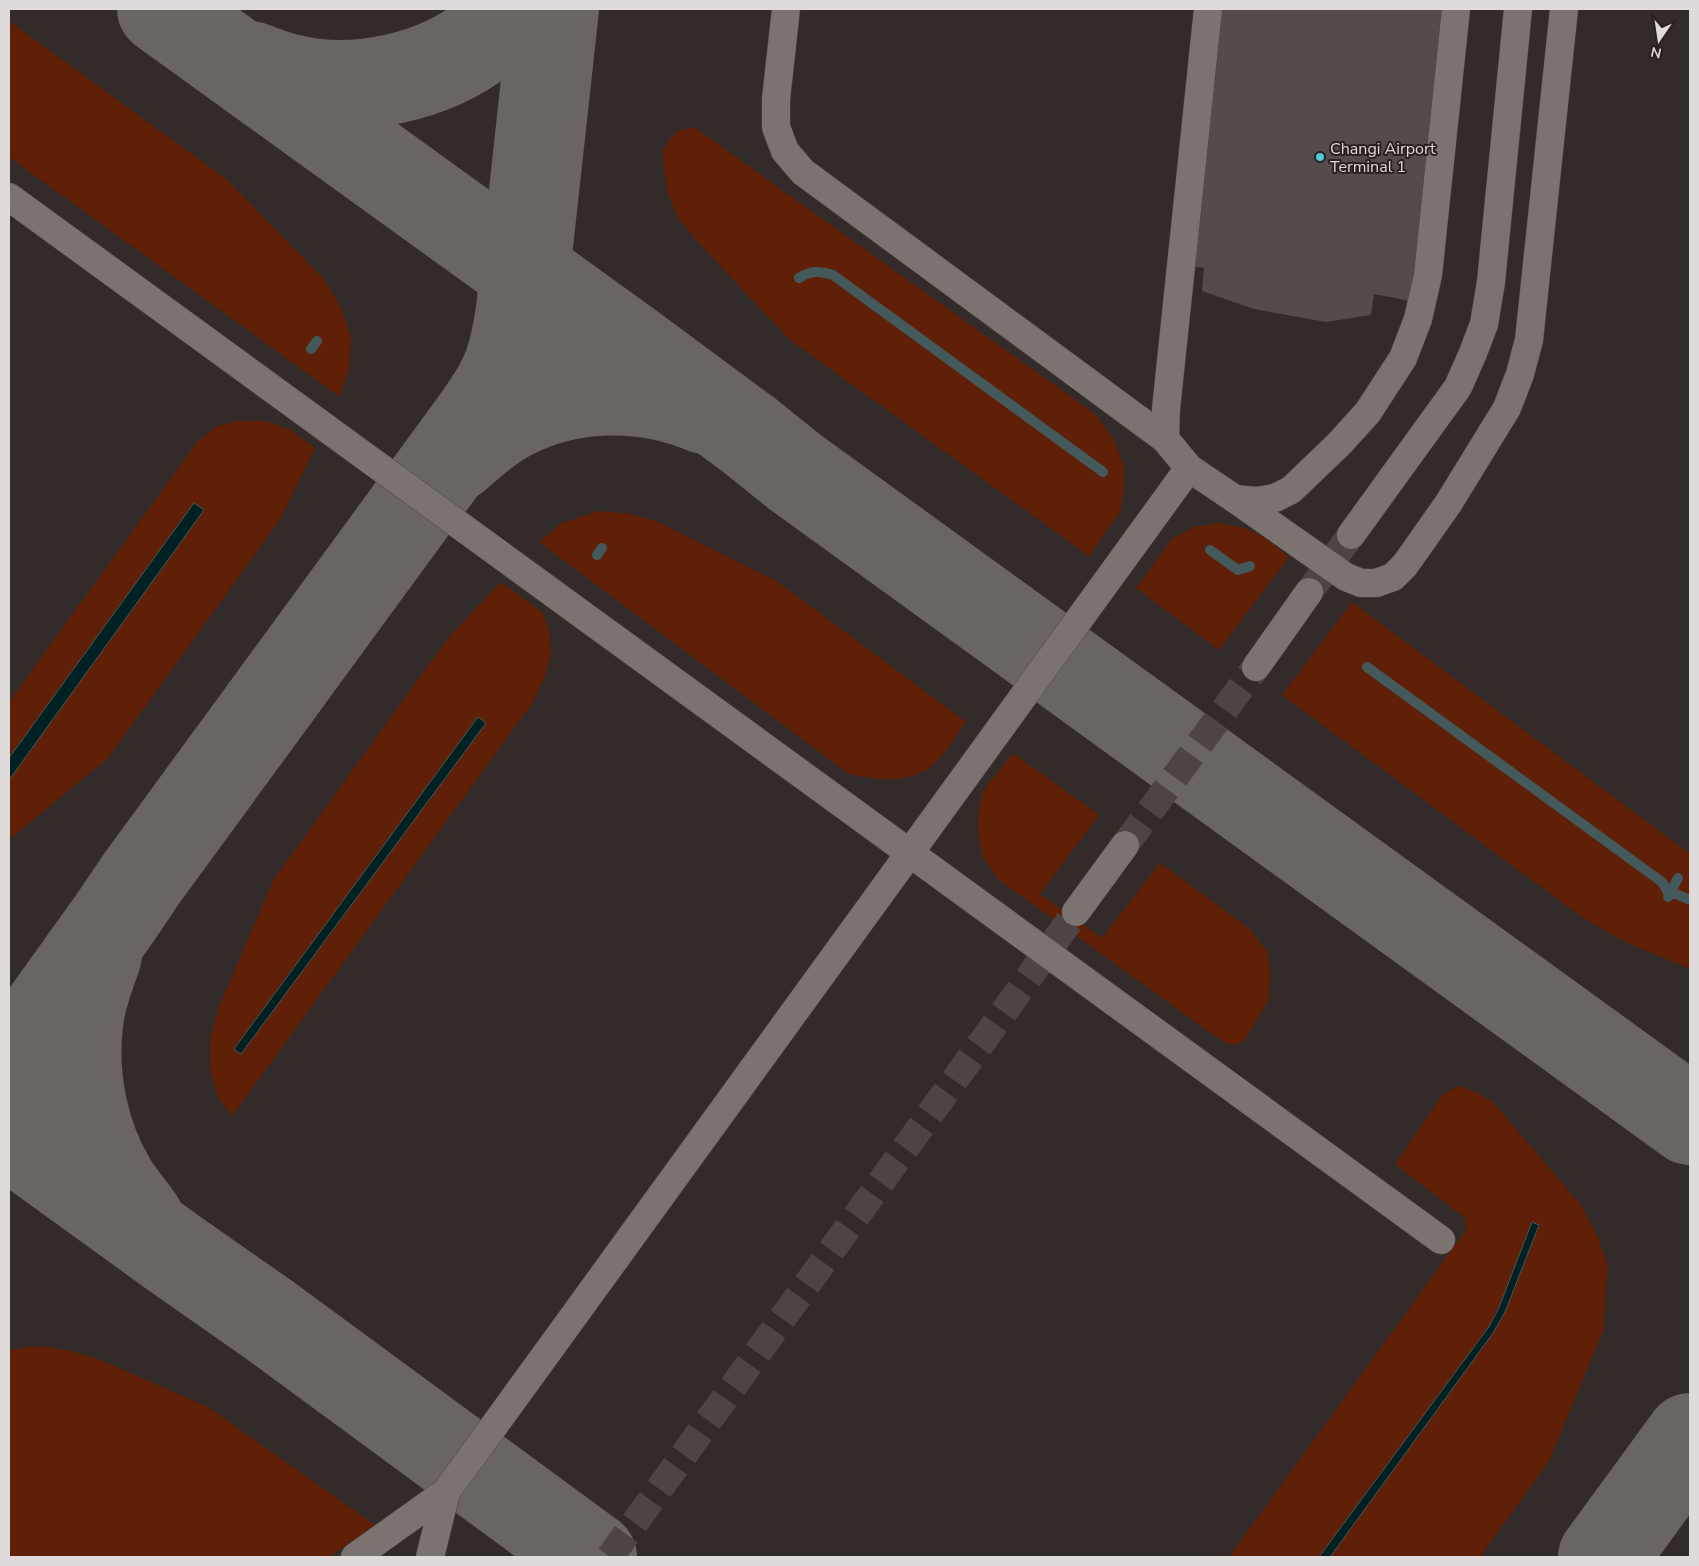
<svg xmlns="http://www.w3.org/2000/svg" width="1699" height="1566" font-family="'Nunito Sans',sans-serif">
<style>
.green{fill:#602007;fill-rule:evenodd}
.water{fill:#002124;stroke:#43595b}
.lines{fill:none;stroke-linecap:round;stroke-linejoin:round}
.stream{stroke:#43595b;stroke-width:10}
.taxiway{stroke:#6a6462;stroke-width:90}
.building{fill:#534c4a}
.minor-tunnel{stroke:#4c4544;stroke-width:28;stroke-dasharray:28 14;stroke-linecap:butt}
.minor-casing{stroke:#4c4846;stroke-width:29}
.minor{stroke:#7a7370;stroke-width:28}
.poi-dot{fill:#52cbd8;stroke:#28211f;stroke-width:2}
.labels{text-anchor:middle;stroke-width:4;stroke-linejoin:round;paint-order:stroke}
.poi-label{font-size:16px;fill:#dfdbda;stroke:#28211f;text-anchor:start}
</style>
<rect width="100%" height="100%" fill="#322b29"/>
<!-- green -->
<g class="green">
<polygon points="9,21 226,179 323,278 340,306 351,336 349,368 340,397 9,157"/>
<polygon points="694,127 1095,414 1114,440 1124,466 1124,489 1120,512 1089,556 789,339 696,240 678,218 668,194 664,171 663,150 670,139 678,131"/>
<polygon points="236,421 266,421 290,430 315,448 281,518 108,758 9,840 9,780 204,510 194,503 9,758 9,702 197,442 216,427"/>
<path d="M599,511L631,514L658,522L778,582L966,722C957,734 946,753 935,763C913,784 876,781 849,774L539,542L562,523Z"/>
<polygon points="1220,523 1244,528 1266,538 1289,557 1219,650 1136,588 1172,539 1194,527"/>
<path d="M501,582L543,613L550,634L551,655L545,676L533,702L232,1116L218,1097L210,1069V1039L218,1009L274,879L448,638ZM478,717L486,723L241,1054L234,1049Z"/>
<polygon points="1352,602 1690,854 1690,969 1623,941 1579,915 1282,695"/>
<polygon points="1013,753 1099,815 1040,894 1102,938 1160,863 1250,929 1268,953 1271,975 1268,1001 1244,1041 1232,1045 1219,1039 999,880 983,857 978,834 978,814 983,791"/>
<polygon points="1461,1086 1476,1092 1493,1102 1580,1204 1597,1235 1608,1266 1603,1331 1549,1461 1480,1557 1330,1557 1493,1333 1505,1312 1539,1225 1488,1328 1319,1557 1229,1557 1466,1230 1465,1218 1395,1164 1444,1093"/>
<polygon points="37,1346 68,1350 98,1359 208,1407 375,1525 329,1557 9,1557 9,1350"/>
</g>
<!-- water -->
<g class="water">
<polygon points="194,503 204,510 9,780 9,758"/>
<polygon points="478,717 486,723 241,1054 234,1049"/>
<polygon points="1532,1222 1539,1225 1505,1312 1493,1333 1330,1557 1319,1557 1488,1328 1498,1310"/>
</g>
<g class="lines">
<!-- stream -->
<g class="stream">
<path d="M799,278C811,270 820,271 833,275L1103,472"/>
<polyline points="311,349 317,341"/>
<polyline points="1210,550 1238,570 1250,566"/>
<polyline points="597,555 602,548"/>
<polyline points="1367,667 1662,882 1669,894 1676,894 1690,900"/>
<polyline points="1668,897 1678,878"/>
</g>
<!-- taxiway -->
<g class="taxiway">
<polyline points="162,9 630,347 749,435 795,472 1690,1120"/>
<path d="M250,66C265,71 279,77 294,80C356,94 437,77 486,36C496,28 504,18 513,9"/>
<path d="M456,456C473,441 490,426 511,415C571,384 643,383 705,409"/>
<path d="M97,955C89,978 80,1001 78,1025C72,1078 84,1137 112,1183C119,1195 130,1207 139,1220"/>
<path d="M9,1066L115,918L142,878L469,431C482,413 496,395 505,374C514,354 518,331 521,309L554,9"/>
<polyline points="9,1134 175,1254 268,1319 592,1557"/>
<polyline points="1603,1557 1690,1438"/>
</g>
</g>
<!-- building -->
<polygon class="building" points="1211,9 1461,9 1431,305 1374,294 1371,315 1326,322 1254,309 1202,291 1204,268 1184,265"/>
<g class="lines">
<!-- minor-tunnel -->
<g class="minor-tunnel">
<polyline points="1309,592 1351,535"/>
<polyline points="1125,845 1256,667"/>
<polyline points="610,1557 1076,912"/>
</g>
<!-- minor casing -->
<g class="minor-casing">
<g id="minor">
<polyline points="786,9 776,99 776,127 785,151 803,172 1165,439 1189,468 1235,499 1346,577 1361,583 1376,583 1393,577 1405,565 1448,504 1507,408 1520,374 1529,340 1564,9"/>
<polyline points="9,197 1441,1240"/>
<polyline points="1165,439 1166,409 1208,9"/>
<polyline points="1235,499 1257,501 1275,498 1291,490 1339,444 1368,412 1403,358 1418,319 1428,275 1456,9"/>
<polyline points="1351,535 1458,387 1473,353 1484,324 1491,282 1518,9"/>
<polyline points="1256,667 1309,592"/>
<polyline points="1076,912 1125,845"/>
<polyline points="355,1557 446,1492 1189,468"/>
<polyline points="430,1557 446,1492"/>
</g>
</g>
<!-- minor -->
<use href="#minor" class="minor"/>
</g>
<!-- markers -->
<circle class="poi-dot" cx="1320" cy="157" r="5"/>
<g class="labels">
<!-- poi labels -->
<g class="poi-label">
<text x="1330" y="154">Changi Airport<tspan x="1330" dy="18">Terminal 1</tspan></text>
</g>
</g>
<!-- border -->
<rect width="1699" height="1566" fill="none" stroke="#dfdbda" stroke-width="20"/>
<!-- north arrow -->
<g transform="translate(1659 40) rotate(193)" stroke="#28211f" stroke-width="4" paint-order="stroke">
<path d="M0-4L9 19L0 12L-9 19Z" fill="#dfdbda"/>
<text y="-8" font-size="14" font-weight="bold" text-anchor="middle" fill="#dfdbda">N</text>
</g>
</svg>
